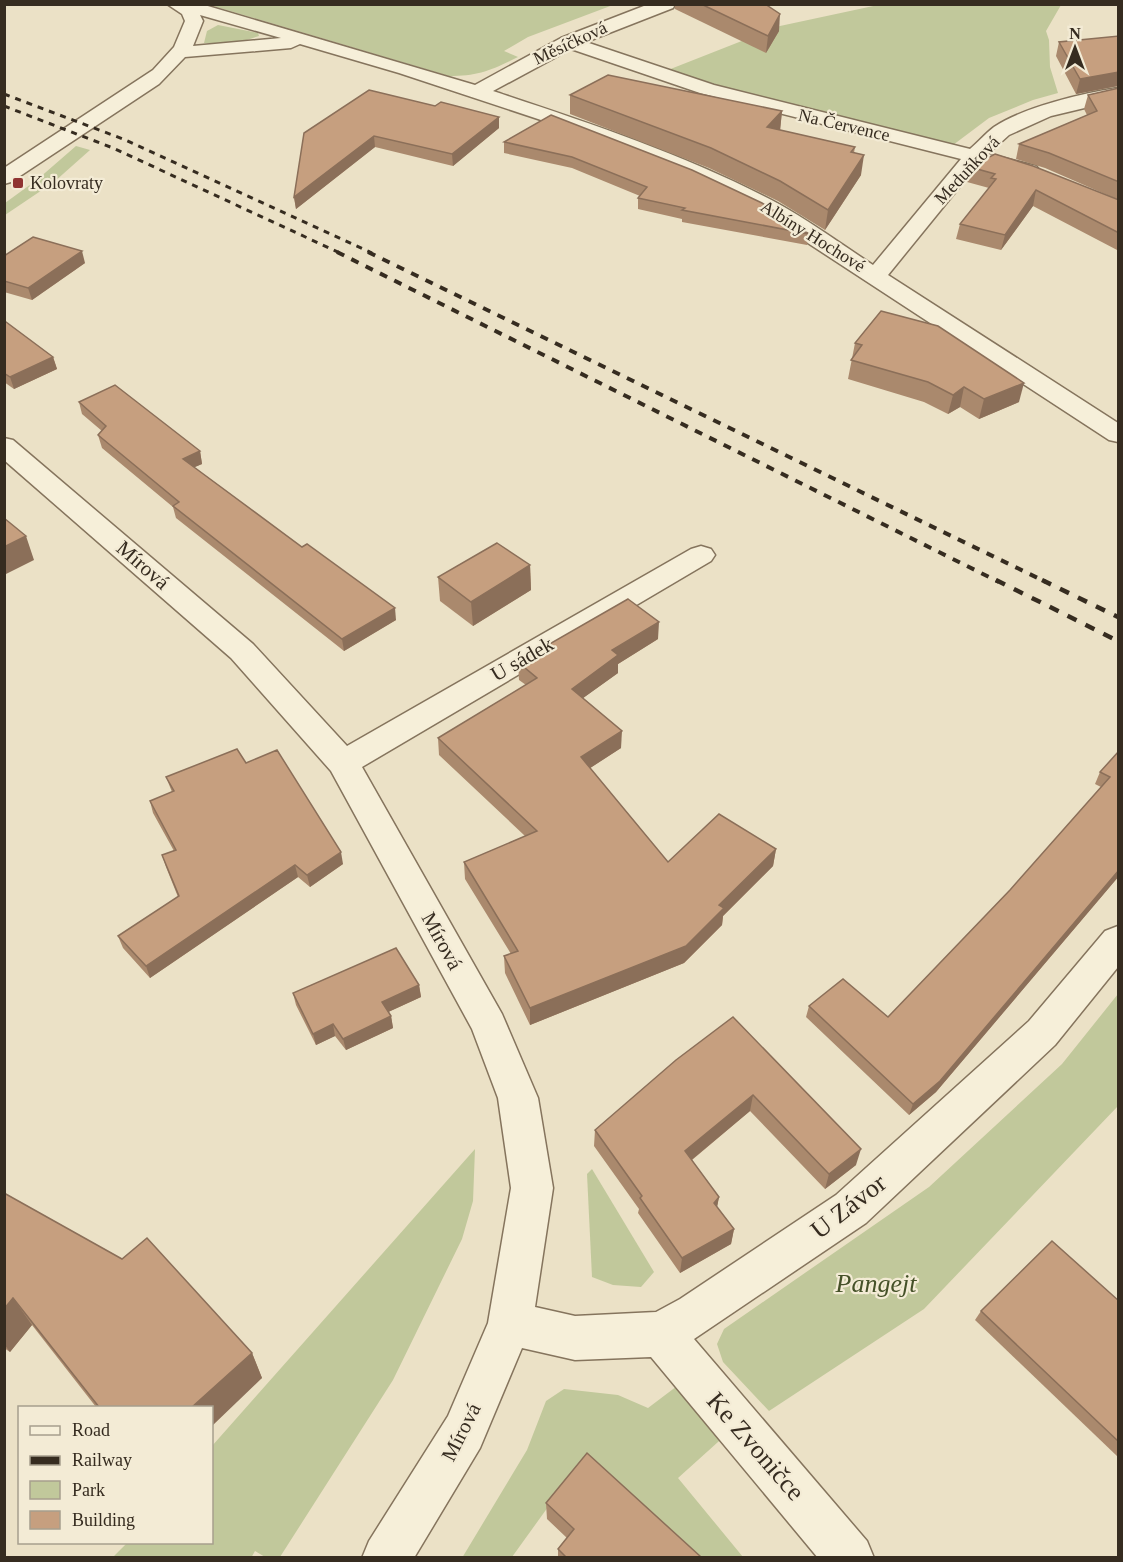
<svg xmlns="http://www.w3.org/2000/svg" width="1123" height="1562" font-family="Georgia,serif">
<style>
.green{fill:#c1c89b}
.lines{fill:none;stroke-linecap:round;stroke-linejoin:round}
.minor-casing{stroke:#85745d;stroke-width:3}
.minor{fill:#f6efd9;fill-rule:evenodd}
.rail-far2{stroke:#362c20;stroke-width:3;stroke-dasharray:6 6;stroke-linecap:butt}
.rail-far1{stroke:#362c20;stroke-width:4;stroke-dasharray:8 8;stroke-linecap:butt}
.rail{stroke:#362c20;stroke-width:4.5;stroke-dasharray:10 10;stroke-linecap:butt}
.wall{fill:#aa896d}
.shaded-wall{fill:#8b6f59}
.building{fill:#c69f7f;stroke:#8b6f59;stroke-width:1.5}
.poi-dot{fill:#903432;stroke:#f3ebd5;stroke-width:2}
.labels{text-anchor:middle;stroke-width:4.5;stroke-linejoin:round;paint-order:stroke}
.far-street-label{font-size:18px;fill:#362c20;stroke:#f3ebd5}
.far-poi-label{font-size:18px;fill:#362c20;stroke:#f3ebd5;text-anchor:start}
.street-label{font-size:21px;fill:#362c20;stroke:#f3ebd5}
.near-street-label{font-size:26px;fill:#362c20;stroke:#f3ebd5}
.near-park-label{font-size:26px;font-style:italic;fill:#455128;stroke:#f3ebd5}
</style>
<rect width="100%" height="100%" fill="#ebe1c6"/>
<!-- green -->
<g class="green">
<path d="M210,5H613L528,37L504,51L518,57C492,70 478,76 449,76Z"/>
<polygon points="878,5 1061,5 1046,31 1049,40 1050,67 1058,93 1033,100 989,118 953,145 795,109 668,70 780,26"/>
<polygon points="218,25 258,33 259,36 237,43 204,43 207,31"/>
<polygon points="76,146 90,150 54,182 5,215 5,203 38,179"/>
<polygon points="1118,994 1118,1106 924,1309 769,1411 723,1362 717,1344 724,1329 929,1187 1062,1064"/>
<polygon points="475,1149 473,1201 462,1239 393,1380 280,1557 265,1557 255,1551 251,1558 113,1557 127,1543 212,1542 212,1446"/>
<polygon points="592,1169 654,1272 641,1287 613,1285 592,1277 587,1174"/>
<polygon points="693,1374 738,1424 678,1478 743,1557 685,1557 579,1464 512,1557 462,1558 527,1450 546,1401 564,1389 618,1395 648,1408"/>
</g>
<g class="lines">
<!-- minor casing -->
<g class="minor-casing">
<g id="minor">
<path d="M167,4H201L475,85L561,38L649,4H675L673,8L586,42L714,85L970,149C978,142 986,133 994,127C1024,107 1083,93 1118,88V100L1051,116L1009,135L988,154L1036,166L1039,170L1036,174L1029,176L979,163L888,275L1118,423V442L1109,440L762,213L692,179L547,122L399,73L300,44L291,48L185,57L159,84L11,182L4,184V168L153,70L174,47L185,21L182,14ZM200,15L281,38L193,46L203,21ZM571,49L700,93L961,159L873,265C841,244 810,221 777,203C687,155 589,123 493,91Z"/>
<polygon points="4,438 13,440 253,644 347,746 691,549 701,546 711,549 715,555 711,561 362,767 502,1014 538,1098 553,1188 535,1307 575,1316 656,1312 680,1299 836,1195 1029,1021 1105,931 1118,926 1118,967 1055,1045 866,1223 694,1339 867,1541 874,1558 818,1558 651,1357 575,1360 522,1348 480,1448 414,1558 362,1558 369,1541 448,1416 488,1323 511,1188 498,1098 472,1029 331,771 231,658 4,460"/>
</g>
</g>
<!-- minor -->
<use href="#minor" class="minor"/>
<!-- rail-far2 -->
<g class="rail-far2">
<polyline points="4,94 123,139 372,253"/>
<polyline points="4,106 113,148 340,253"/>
</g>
<!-- rail-far1 -->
<g class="rail-far1">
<polyline points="337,252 999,582"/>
<polyline points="368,252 1046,582"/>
</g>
<!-- rail -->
<g class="rail">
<polyline points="996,580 1118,641"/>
<polyline points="1042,580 1118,617"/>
</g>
</g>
<!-- wall -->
<g class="wall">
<polygon points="675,4 765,4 779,31 766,53 675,9"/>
<polygon points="1119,36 1119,86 1118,86 1076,94 1056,56 1059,42"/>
<polygon points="1119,88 1119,251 1033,206 1001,250 956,239 960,224 989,188 967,182 970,167 1114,198 1045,168 1016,159 1019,144 1087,115 1084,109 1088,95"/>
<polygon points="570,95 782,111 780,130 855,147 854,153 861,175 825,230 778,201 709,168 570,114"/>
<polygon points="551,115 809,234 807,245 682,222 682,219 638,209 638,198 640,196 572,168 504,153 504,142"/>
<polygon points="499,128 453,166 375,147 296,209 294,197 304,133"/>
<polygon points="4,256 85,263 32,300 4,292"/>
<polygon points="881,311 1019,402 979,419 960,407 948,414 924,402 848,379 855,343"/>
<polygon points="4,322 53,357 57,369 14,389 4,382"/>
<polygon points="79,402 200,451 202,464 194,467 396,620 344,651 176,518 173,507 102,448 98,435 102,431 82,414"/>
<polygon points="530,565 531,590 473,626 440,601 438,577"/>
<polygon points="658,639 618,664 618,673 583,698 621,748 590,768 668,862 776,849 773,866 723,916 722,925 684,963 530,1025 505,973 504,956 511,954 465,879 464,862 525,836 439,755 438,738 526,685 519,680 518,662"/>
<polygon points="1119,751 1119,876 936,1092 909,1115 806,1017 809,1006 888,1017 1010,890 1101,787 1095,784 1100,772"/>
<polygon points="246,763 343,864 310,887 298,877 150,978 123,948 118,936 178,897 166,867 162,855 174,851 153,813 150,801 172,792 166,777"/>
<polygon points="419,985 421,997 388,1012 391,1016 393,1028 346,1050 335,1036 316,1045 296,1005 293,993"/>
<polygon points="733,1017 856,1165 825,1189 750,1111 692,1160 719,1197 717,1207 734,1229 731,1244 680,1273 638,1213 639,1209 594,1146 595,1130"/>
<polygon points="4,1193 252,1353 262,1378 212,1407 96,1407 32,1325 10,1352 4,1348"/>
<polygon points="1119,1301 1119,1456 1118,1457 975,1320 981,1311"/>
<polygon points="546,1503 701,1557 558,1557 558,1549 567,1538 547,1519"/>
</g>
<!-- shaded-wall -->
<g class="shaded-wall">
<polygon points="780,14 779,31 766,53 768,36"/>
<polygon points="1119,72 1118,86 1076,94 1080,79"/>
<polygon points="782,111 780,131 767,127"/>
<polygon points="499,117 499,128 453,166 452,154"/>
<polygon points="374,136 375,147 296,209 294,197"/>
<polygon points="864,155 861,175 825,230 828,210"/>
<polygon points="1036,190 1033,206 1001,250 1005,235"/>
<polygon points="82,251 85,263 32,300 28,288"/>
<polygon points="53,357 57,369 14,389 10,377"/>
<polygon points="1024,383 1019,402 979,419 984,399"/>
<polygon points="964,387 960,407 948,414 953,395"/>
<polygon points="200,451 202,464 186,471 183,459"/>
<polygon points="26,536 34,560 4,575 4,547"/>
<polygon points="530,565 531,590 473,626 471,602"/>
<polygon points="395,608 396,620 344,651 342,639"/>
<polygon points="659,622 658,639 618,664 618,673 572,706 572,689 612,650"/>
<polygon points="622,731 621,748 581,774 581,757"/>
<polygon points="776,849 773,866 723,916 722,925 684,963 530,1025 530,1008 719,905"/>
<polygon points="341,852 343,864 310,887 307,875"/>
<polygon points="295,865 298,877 150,978 146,966"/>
<polygon points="1119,870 1119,876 936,1092 909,1115 913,1104"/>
<polygon points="419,985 421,997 384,1014 382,1002"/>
<polygon points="391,1016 393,1028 346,1050 343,1039"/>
<polygon points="333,1024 335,1036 316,1045 313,1034"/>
<polygon points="753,1095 750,1111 683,1167 685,1151"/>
<polygon points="861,1149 856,1165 825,1189 829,1174"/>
<polygon points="719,1197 716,1212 714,1203"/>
<polygon points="734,1229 731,1244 680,1273 682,1258"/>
<polygon points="13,1298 32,1325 10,1352 4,1344 4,1309"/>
<polygon points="252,1353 262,1378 212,1426 212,1407 192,1407"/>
</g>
<!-- building -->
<g class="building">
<polygon points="701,4 765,4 780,14 768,36"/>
<polygon points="1119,36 1119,72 1080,79 1059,42"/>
<polygon points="608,75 782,111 767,127 855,147 851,152 864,155 828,210 780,181 711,148 570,95"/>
<polygon points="1119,88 1119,182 1049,153 1019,144 1097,111 1088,95"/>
<polygon points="369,90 435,106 441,102 499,117 452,154 374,136 294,197 304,133"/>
<polygon points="551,115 692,170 762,203 809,234 682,210 685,208 638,198 647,187 572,157 504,142"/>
<polygon points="995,154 1033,166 1119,200 1119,233 1036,190 1005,235 960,224 996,179 991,178 995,174 970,167"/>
<polygon points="33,237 82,251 28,288 4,281 4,256"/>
<polygon points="881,311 938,326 1024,383 984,399 964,387 953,395 928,382 851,360 862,345 855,343"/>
<polygon points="4,322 6,322 53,357 10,377 4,373"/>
<polygon points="115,385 200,451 183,459 302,547 307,544 395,608 342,639 173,506 179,502 98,435 106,426 79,402"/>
<polygon points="4,518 26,536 4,547"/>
<polygon points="497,543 530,565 471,602 438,577"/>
<polygon points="628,599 659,622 612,650 618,655 572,689 622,731 581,757 668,862 719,814 776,849 719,905 724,908 686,946 530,1008 504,956 518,951 464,862 537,831 438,738 537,678 518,662"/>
<polygon points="237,749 246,763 277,750 341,852 307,875 295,865 146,966 118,936 179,896 162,855 176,850 150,801 174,791 166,777"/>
<polygon points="1119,751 1119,870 940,1081 913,1104 809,1006 843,979 888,1017 1010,890 1110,777 1100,772"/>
<polygon points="396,948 419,985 382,1002 391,1016 343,1039 333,1024 313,1034 293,993"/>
<polygon points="733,1017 861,1149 829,1174 753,1095 685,1151 719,1197 714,1203 734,1229 682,1258 640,1198 642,1196 595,1130 676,1060"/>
<polygon points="4,1193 122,1259 147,1238 252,1353 192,1407 99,1407 13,1298 4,1309"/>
<polygon points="1052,1241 1119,1301 1119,1442 981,1311"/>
<polygon points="587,1453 701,1557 566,1557 558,1549 574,1529 546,1503"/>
</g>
<!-- markers -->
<rect class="poi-dot" x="12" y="177" width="12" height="12" rx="3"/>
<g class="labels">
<!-- far-street labels -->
<g class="far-street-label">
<text transform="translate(570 43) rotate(-25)" y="6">Měsíčková</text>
<text transform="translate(844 125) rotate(13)" y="6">Na Července</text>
<text transform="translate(967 170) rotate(-47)" y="6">Meduňková</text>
<text transform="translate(813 236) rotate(32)" y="6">Albíny Hochové</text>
</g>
<!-- far-poi labels -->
<g class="far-poi-label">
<text x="30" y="189">Kolovraty</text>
</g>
<!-- street labels -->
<g class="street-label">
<text transform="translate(143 565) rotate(41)" y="7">Mírová</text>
<text transform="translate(522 659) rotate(-30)" y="7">U sádek</text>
<text transform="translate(442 941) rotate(61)" y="7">Mírová</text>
<text transform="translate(461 1432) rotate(-63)" y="7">Mírová</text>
</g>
<!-- near-street labels -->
<g class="near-street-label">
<text transform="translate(848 1206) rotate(-38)" y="9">U Závor</text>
<text transform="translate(756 1446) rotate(49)" y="9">Ke Zvoničce</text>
</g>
<!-- near-park labels -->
<g class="near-park-label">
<text x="876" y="1292">Pangejt</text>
</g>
</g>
<!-- border -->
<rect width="1123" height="1562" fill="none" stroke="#362c20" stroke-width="12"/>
<!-- legend -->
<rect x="18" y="1406" width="195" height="138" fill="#f3ebd5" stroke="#a79f8d" stroke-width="1.5"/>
<rect x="30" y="1426" width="30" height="9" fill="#f6efd9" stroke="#a79f8d" stroke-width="1.5"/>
<text x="72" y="1436" font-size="18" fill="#362c20">Road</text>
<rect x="30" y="1456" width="30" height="9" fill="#362c20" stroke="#a79f8d" stroke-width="1.5"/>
<text x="72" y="1466" font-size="18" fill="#362c20">Railway</text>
<rect x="30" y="1481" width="30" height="18" fill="#c1c89b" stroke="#a79f8d" stroke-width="1.5"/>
<text x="72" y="1496" font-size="18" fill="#362c20">Park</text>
<rect x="30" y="1511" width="30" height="18" fill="#c69f7f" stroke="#a79f8d" stroke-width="1.5"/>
<text x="72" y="1526" font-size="18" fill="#362c20">Building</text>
<!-- north arrow -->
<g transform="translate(1075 48)" stroke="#f3ebd5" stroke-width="4.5" paint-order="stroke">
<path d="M0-4.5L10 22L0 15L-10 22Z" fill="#362c20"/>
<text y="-9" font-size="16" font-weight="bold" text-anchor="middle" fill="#362c20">N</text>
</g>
</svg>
